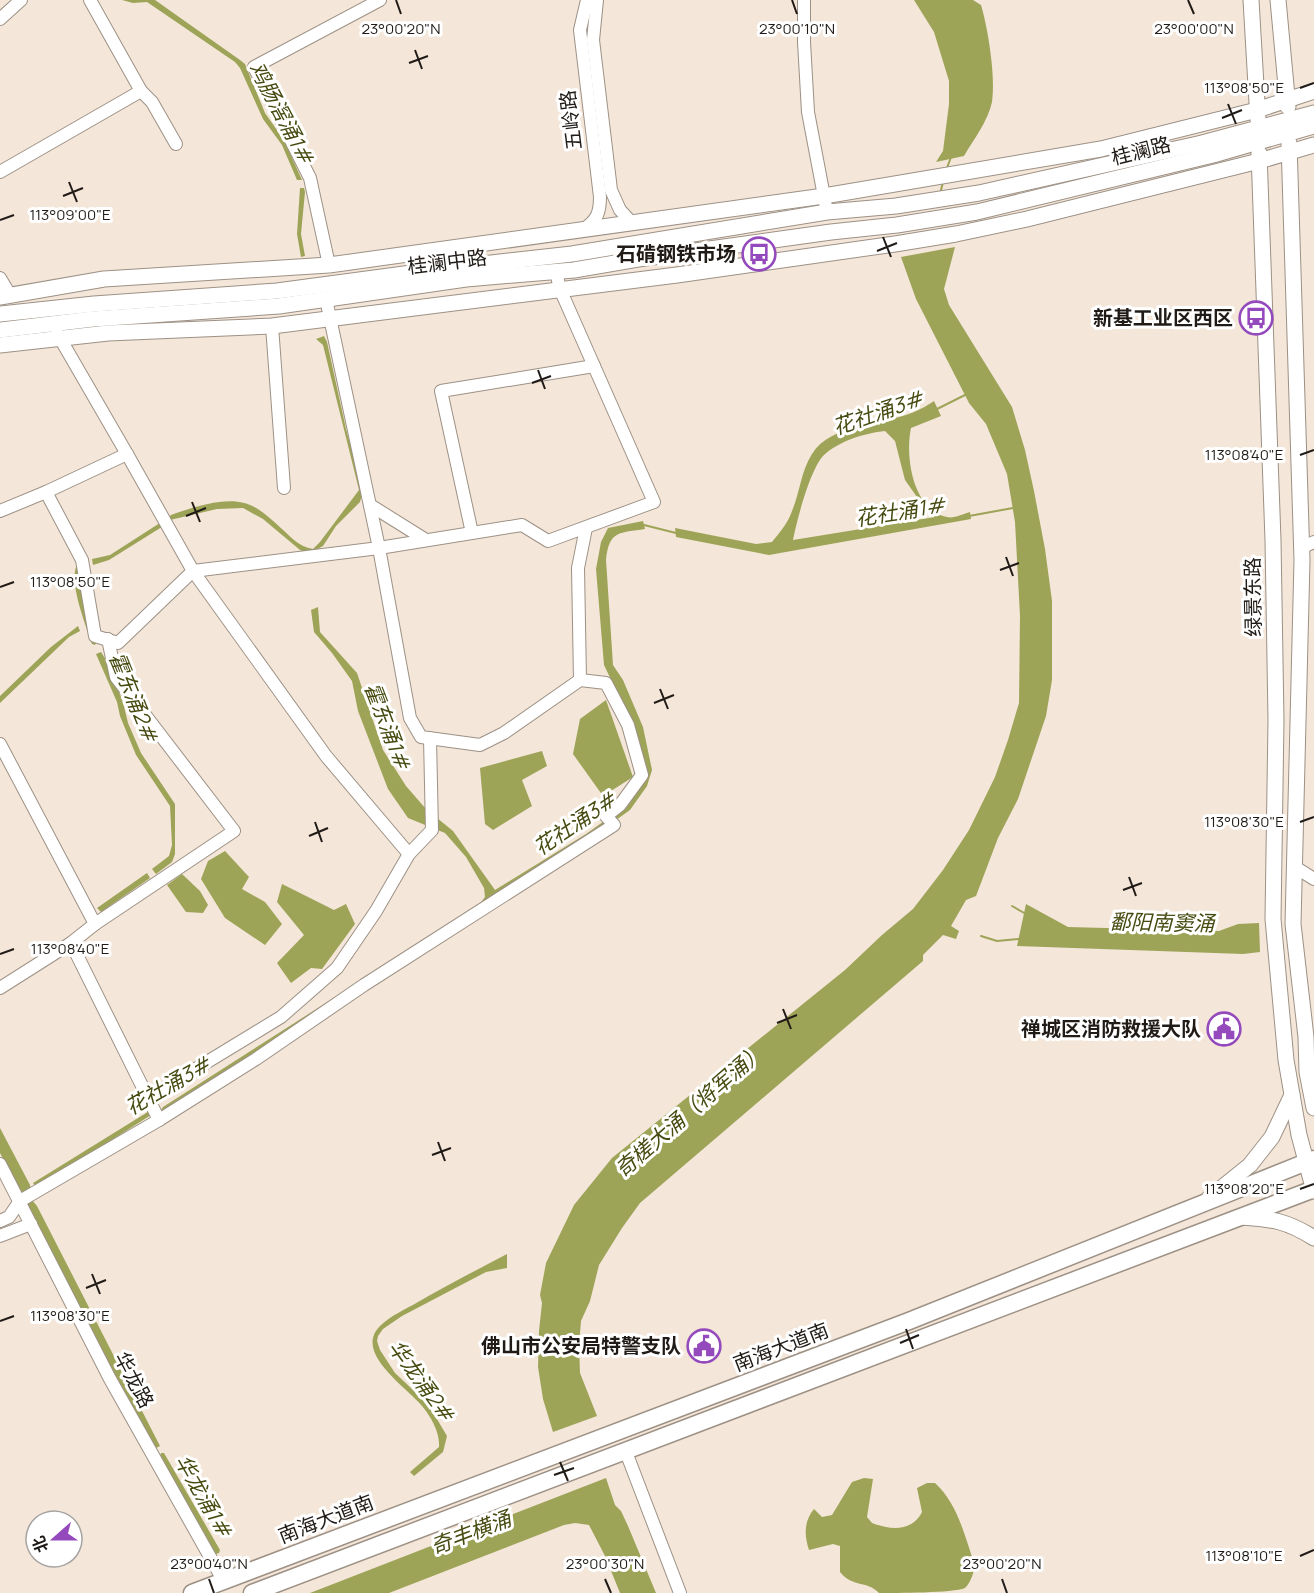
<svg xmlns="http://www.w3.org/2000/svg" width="1314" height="1593" font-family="Manrope,'Noto Sans SC',sans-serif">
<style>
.water{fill:#9ea457;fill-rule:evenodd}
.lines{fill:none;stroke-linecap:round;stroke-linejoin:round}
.stream{stroke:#9ea457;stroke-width:2}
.minor-casing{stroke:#9d9185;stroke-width:14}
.major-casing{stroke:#9d9185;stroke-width:17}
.highway-casing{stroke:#9d9185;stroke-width:19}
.minor{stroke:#fff;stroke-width:12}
.major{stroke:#fff;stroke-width:15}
.highway{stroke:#fff;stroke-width:16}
.ticks{fill:none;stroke:#201b17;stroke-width:2}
.labels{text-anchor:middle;stroke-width:6;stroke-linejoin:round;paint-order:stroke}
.street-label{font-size:20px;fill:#201b17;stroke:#fff}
.poi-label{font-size:20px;font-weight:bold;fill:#201b17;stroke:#fff;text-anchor:end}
.water-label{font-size:21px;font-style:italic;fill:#474b10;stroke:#fff}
.ticks-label{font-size:15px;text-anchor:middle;fill:#201b17;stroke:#fff;stroke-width:6;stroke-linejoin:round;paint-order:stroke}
</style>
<rect width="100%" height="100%" fill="#f4e6d9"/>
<!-- water -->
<g class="water">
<polygon points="122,0 155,0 240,60 245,64 265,113 284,140 302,180 297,180 282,145 263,119 240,68 235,62 147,2 133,3"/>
<path d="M914,0H973L981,5C988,28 996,78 992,102C988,121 974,139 964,156L936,162L943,151L949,104V81L934,32Z"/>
<polygon points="300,188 304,188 305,192 301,234 305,256 301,257 297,234"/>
<polygon points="955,247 944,289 949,305 1012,407 1025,450 1034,491 1045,549 1052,601 1052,680 1046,716 1018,799 998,838 976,896 966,900 951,926 959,931 956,939 943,935 923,955 923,961 640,1203 622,1228 599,1265 590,1301 581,1321 579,1345 580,1373 597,1416 553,1432 543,1399 538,1367 539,1331 542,1303 540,1295 546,1263 574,1205 612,1158 845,970 882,935 913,909 943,870 969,830 995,777 1008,740 1019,703 1020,616 1015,522 1007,474 986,424 969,403 916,299 901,257"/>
<path d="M324,336L327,342L346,429L363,491L360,502L336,526L323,546L309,554L300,550L263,519L243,508L217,509L170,520L168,518L171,515C191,508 223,497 244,503C258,506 272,520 282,529C292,538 298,546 313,549L320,542L359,490L323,345L316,339Z"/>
<path d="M934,401L941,416L911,428C905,455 912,510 947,517C953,519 963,514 970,512L971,519L769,555L676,537L675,528L756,544L772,542C780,532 788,523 792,511C800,492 801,471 812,454C831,423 884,425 914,412C921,409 928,405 934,401ZM885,431L895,441L905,480L924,507L935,517L793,540C797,520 810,469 824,455C839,441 865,433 885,431Z"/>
<polygon points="163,521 165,525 109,560 93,565 92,559 110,555"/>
<path d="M643,521L645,529C620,533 609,530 606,560L613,665L623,680L643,727L652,770L647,786L630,810L556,863L163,1114L161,1110L163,1107L479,905L485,897L484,888L466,857L445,833L408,818L388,789L358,711L352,681L332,653L314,632L311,610L318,607L320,632L357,673L383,750L406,786L426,809L453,831L495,890L586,834L621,809L640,783L635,730L604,665L596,569L601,542L608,528Z"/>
<path d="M77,565L96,643L95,645L92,644C86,626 68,581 77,565Z"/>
<polygon points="78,626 80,631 69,637 0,703 0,696 51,647"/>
<polygon points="101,652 106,660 123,702 128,723 141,753 175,804 175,854 172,862 156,874 152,869 169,856 172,845 170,806 136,755 120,716 117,702 96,654"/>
<polygon points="606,700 633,777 603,796 573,754 580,719"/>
<polygon points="542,751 547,766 522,780 532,806 493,830 485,824 480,768"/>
<polygon points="225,851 249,877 242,889 265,902 282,924 265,945 225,918 201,879 208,861"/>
<polygon points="147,873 150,878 101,912 97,908"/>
<polygon points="182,874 200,891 208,905 203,913 186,912 167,885"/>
<polygon points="282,884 334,910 346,904 355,924 322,969 311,968 291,983 277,963 304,935 277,902"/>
<polygon points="1026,904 1068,927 1219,931 1238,924 1259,923 1260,952 1243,954 1017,946"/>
<polygon points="151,1110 151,1115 36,1188 33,1183"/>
<polygon points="0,1128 30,1185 31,1190 24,1195 19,1189 0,1153"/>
<polygon points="32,1200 37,1206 160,1446 156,1448 88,1326 34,1220 27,1202"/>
<path d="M507,1254V1268L486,1272L402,1316L383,1329L378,1336L377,1341L380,1350L395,1373L428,1404L447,1436L443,1452L414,1476L410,1472L439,1447C440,1432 431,1417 422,1406C407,1387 353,1353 380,1326C390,1316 406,1309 418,1302C447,1285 477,1270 507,1254Z"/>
<polygon points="161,1453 164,1453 220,1550 219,1553 216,1554 160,1457"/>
<polygon points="606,1478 615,1505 621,1511 628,1526 656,1593 620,1593 605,1556 589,1525 575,1523 564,1525 389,1593 310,1593"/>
<path d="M864,1478L873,1479L867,1517L872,1523C890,1530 912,1532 922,1512L917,1488L927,1483H935C958,1504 965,1537 975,1566C973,1574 971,1582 965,1588C953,1593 896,1593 879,1593C866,1580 853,1588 840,1572V1546L833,1544L809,1550C804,1535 804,1521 814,1509L822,1517L832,1515L852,1482Z"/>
</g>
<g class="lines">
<!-- stream -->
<g class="stream">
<polyline points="947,168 951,157"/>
<polyline points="940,194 943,182"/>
<polyline points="937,409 967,394"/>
<polyline points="969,516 1013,508"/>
<polyline points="644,525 676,533"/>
<polyline points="1012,906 1026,914"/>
<polyline points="981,936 997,941 1019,939"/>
</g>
<!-- minor casing -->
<g class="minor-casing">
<g id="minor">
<polyline points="597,0 593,40 611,190 620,210 632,223"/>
<polyline points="804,0 804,42 808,112 827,212"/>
<polyline points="0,19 21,0"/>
<polyline points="141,91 152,102 176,144"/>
<polyline points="0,172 141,91 90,0"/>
<path d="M584,229C597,220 600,213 600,197L580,30L587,0"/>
<polyline points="329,265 310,178 254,67 380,0"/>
<polyline points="556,272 560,289 654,502 548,541 522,525 379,548 410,718 421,737 480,745 504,733 580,680 578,568 586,528"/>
<polyline points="0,278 10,295"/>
<polyline points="326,299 379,548 193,571 326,756 409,854"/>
<polyline points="272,326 284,488"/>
<polyline points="46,492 82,560 95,636 118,643 193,571 127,454"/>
<polyline points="370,505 426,540"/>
<polyline points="0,511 46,492 127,454 57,333"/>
<polyline points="472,533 441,391 594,366"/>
<polyline points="1301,548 1314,542"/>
<polyline points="0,744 95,924 71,943"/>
<polyline points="1295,867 1314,879"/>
<polyline points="95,924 234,831 116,677 108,639"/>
<polyline points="0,988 71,943 159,1120 20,1201 9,1217 0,1221"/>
<polyline points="148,1098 281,1017 337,968 376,911 409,854 432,830 430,738"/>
<polyline points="159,1120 256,1059 364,985 614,825 606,816 620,805 642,775 628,725 606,683 580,680"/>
<polyline points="0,1164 110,1379 223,1580"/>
<polyline points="0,1236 31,1224"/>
<polyline points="626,1452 680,1593"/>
</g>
</g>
<!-- major casing -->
<g class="major-casing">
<g id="major">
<polyline points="1251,0 1258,120"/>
<polyline points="1278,0 1288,107"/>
<polyline points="1289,143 1302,560 1293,924 1306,1037 1307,1072 1314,1108"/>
<polyline points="1259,153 1273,540 1276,720 1273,919 1286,1060 1299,1135 1314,1191"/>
<polyline points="0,297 104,279 329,265 824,196 1101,149 1257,110 1314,91"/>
<polyline points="0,314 94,304 277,291 464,266 572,254 827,212 896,206 979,193 1202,143 1314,113"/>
<polyline points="0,330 93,319 279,306 466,279 574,270 638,259 831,232 897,225 977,212 1213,155 1314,126"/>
<polyline points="0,345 108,333 272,326 677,275 895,244 956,234 1027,219 1259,161 1314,145"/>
<polyline points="1209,1198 1250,1165 1272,1137 1292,1095"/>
<path d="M1241,1217C1273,1219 1287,1221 1314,1238"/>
</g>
</g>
<!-- highway casing -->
<g class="highway-casing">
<g id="highway">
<polyline points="192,1593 909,1321 1314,1159"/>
<polyline points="252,1593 1314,1189"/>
</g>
</g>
<!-- minor -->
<use href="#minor" class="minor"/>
<!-- major -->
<use href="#major" class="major"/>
<!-- highway -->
<use href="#highway" class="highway"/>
</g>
<!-- ticks -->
<path class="ticks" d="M396,0L401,14M792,0L797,14M1188,0L1194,14M415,50L422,69M409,63L428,56M1300,88L1314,83M1228,104L1236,124M1222,118L1242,110M69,182L77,202M63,196L83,188M0,220L14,215M883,237L891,257M877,251L897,243M538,370L545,389M532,383L551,376M1300,455L1314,450M192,502L200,522M186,516L206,508M1006,557L1013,576M1000,570L1019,563M0,587L14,582M660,689L668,709M654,703L674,695M315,822L322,842M1300,822L1314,817M309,836L328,828M1129,877L1136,896M1123,890L1142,883M0,954L14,949M783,1009L791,1029M777,1023L797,1015M438,1142L445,1161M432,1155L451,1148M1300,1189L1314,1184M92,1274L100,1294M86,1288L106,1280M0,1321L14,1316M906,1329L913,1349M900,1343L919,1335M560,1462L568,1481M554,1475L574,1468M1300,1556L1314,1550M209,1579L214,1593M605,1579L611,1593M1002,1579L1007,1593"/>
<!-- icons -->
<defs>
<g id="bus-ring" transform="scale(1.725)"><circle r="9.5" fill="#fff" stroke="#944abc" stroke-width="1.5"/><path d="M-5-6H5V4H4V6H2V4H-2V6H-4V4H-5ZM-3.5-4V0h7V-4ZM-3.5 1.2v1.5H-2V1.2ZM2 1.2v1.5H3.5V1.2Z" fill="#944abc"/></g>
<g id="civic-ring" transform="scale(1.725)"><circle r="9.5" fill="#fff" stroke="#944abc" stroke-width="1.5"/><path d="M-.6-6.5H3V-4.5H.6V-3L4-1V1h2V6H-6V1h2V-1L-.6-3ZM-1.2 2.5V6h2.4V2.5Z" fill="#944abc"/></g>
</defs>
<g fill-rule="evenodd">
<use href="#bus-ring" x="759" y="254"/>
<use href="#bus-ring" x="1256" y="318"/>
<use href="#civic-ring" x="1224" y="1029"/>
<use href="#civic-ring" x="704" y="1346"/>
</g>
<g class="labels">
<!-- street labels -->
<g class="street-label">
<text transform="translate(571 120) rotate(-97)" y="7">五岭路</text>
<text transform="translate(1141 151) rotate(-14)" y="7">桂澜路</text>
<text transform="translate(447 262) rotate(-7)" y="7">桂澜中路</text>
<text transform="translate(1253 597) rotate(-91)" y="7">绿景东路</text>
<text transform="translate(781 1347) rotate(-21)" y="7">南海大道南</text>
<text transform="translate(134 1380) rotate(62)" y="7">华龙路</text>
<text transform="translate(326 1519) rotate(-21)" y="7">南海大道南</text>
</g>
<!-- poi labels -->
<g class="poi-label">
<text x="736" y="261">石𬒔钢铁市场</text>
<text x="1233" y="325">新基工业区西区</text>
<text x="1201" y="1036">禅城区消防救援大队</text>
<text x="681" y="1353">佛山市公安局特警支队</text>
</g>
<!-- water labels -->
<g class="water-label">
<text transform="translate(281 113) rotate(62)" y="7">鸡肠滘涌1#</text>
<text transform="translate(878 413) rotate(-19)" y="7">花社涌3#</text>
<text transform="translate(900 512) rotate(-9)" y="7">花社涌1#</text>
<text transform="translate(133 697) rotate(68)" y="7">霍东涌2#</text>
<text transform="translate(387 726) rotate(69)" y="7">霍东涌1#</text>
<text transform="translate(575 824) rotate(-34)" y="7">花社涌3#</text>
<text transform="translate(1162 923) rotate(1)" y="7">鄱阳南窦涌</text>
<text transform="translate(168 1086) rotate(-30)" y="7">花社涌3#</text>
<text transform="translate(690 1111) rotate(-41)" y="7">奇槎大涌（将军涌）</text>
<text transform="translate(421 1381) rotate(54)" y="7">华龙涌2#</text>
<text transform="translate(203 1496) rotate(60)" y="7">华龙涌1#</text>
<text transform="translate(471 1533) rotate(-21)" y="7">奇丰横涌</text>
</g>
</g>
<g class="ticks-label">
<text x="401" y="34">23°00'20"N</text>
<text x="797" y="34">23°00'10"N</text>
<text x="1194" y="34">23°00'00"N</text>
<text x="1244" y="93">113°08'50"E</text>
<text x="70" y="220">113°09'00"E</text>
<text x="1244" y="460">113°08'40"E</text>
<text x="70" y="587">113°08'50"E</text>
<text x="1244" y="827">113°08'30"E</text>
<text x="70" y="954">113°08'40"E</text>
<text x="1244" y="1194">113°08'20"E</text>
<text x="70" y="1321">113°08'30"E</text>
<text x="1244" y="1561">113°08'10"E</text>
<text x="209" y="1569">23°00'40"N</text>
<text x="605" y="1569">23°00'30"N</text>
<text x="1002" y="1569">23°00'20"N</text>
</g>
<!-- north arrow -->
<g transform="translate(54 1539) rotate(249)"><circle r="28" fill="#ffffff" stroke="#a6a4a2" stroke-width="1.5"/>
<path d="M0-4.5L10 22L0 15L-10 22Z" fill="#944abc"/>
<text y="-9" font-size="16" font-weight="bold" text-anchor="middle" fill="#201b17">北</text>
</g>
</svg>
